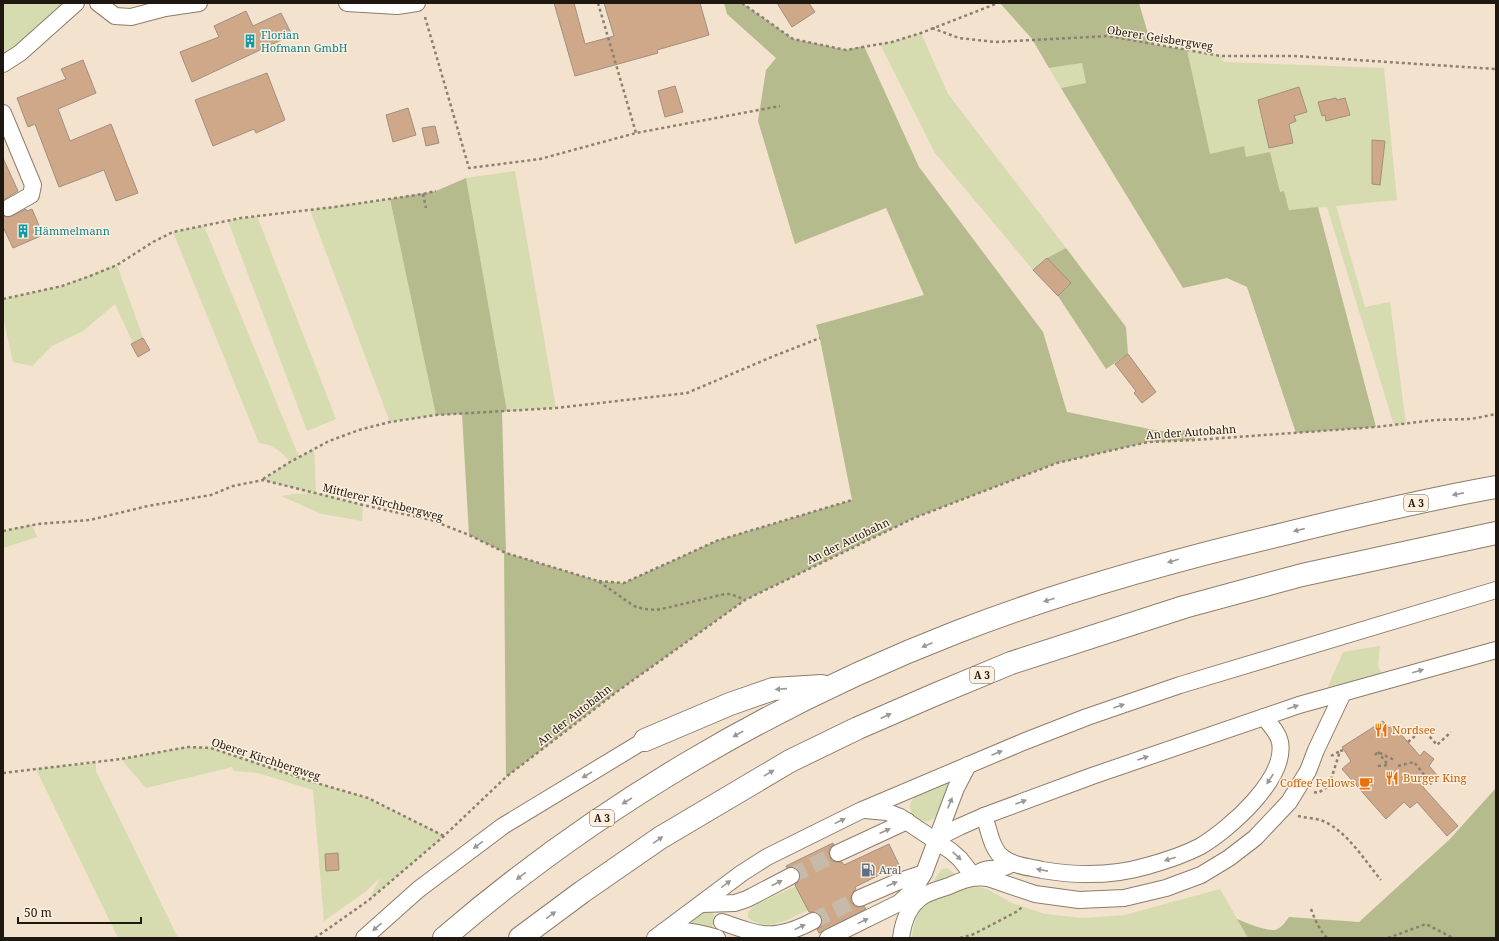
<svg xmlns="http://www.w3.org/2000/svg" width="1499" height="941" font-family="'Noto Serif',serif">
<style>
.green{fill:#d6dbb0}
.forest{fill:#b5bb8c}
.building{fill:#cea888;stroke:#a28f7f}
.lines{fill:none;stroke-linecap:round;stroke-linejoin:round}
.minor-tunnel{stroke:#c8baa8;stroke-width:16;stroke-dasharray:16 8;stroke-linecap:butt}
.minor-casing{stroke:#8c7d6b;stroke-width:18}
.highway-casing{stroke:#8c7d6b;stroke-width:24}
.path{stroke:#8b8072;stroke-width:2.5;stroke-dasharray:3 3;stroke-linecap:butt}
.minor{stroke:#fff;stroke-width:16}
.highway{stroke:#fff;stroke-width:22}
.oneway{fill:#9a9794}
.labels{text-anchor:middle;stroke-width:3;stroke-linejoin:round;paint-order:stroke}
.shield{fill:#fdf0df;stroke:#61594f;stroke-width:1}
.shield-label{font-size:10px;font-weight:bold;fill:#1e1811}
.culture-label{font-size:11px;fill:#0d838f;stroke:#fdf0df;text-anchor:start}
.street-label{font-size:11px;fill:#1e1811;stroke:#fdf0df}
.food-label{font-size:11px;fill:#c56008;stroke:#fdf0df;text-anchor:start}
.service-label{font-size:11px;fill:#4e5e75;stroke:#fdf0df;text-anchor:start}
</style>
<rect width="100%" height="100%" fill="#f2e2ce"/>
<!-- green -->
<g class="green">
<polygon points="3,3 73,3 3,64"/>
<polygon points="921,33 948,94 1066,248 1047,258 1033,270 935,153 880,44 892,42"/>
<polygon points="1187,50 1221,56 1224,62 1384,68 1397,200 1336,206 1365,307 1390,302 1406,424 1394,425 1327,207 1289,210 1284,191 1280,193 1246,157 1243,146 1210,155"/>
<polygon points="1082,63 1086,83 1061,88 1049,68"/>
<polygon points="515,171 556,408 507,411 466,178"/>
<polygon points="390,199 436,415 390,422 310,210"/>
<polygon points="257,216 336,419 307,431 228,221"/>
<path d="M204,226L299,457L314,449L316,493L363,505L362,521L322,514L281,496L294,494L314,493L263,480L290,462C282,452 273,444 259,443L173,232Z"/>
<polygon points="117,265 143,338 133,343 115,304 83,331 52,346 32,366 13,362 3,317 3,299 62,286"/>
<polygon points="32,525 37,537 3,548 3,531"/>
<polygon points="1380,646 1378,666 1382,674 1327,689 1343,652"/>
<polygon points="188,747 211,748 313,782 368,798 444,836 369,900 380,878 365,892 324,921 313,790 258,773 234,771 232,767 146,788 121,759"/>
<polygon points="96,763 96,771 178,938 118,938 36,769"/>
<path d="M943,783H947L949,785C945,795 943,809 935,817C922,830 900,810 915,797C922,790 935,787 943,783Z"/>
<path d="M947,868L956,875L933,883C937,876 939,869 947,868Z"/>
<path d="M796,886L808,910C789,919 769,933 748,918V912L757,904Z"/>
<path d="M978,887L987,889L1012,903L1045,914L1083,918L1125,915L1220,889L1248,938H912C913,930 914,921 918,914C928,895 959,889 978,887Z"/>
<path d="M709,910C714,914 716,916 716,923L709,929L691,925L689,922L701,911Z"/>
</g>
<!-- forest -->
<g class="forest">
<polygon points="724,3 742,3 793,39 846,50 864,46 919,167 1043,332 1067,412 1159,431 1191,430 1195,440 1148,442 1057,463 914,518 745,600 618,691 506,777 504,552 469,535 462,414 436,415 390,199 436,191 466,178 507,411 502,412 506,553 598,581 624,583 716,541 852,500 820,339 816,325 924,295 886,208 795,244 758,121 766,70 776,58 727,14"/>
<polygon points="1000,3 1139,3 1151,44 1187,50 1210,154 1244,146 1246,157 1270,152 1280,192 1284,191 1289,210 1318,207 1376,427 1296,433 1247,287 1227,278 1183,288 1061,88 1086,83 1082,63 1049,68 1032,39"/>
<polygon points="1066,248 1126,327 1128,354 1106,369 1058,296 1070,283 1047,258"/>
<path d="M1496,788V938H1248L1237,919C1247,923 1265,931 1275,930C1282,928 1285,922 1289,917L1359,922L1450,839Z"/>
</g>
<!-- building -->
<g class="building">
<polygon points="554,3 574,3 585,44 614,36 604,3 700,3 709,35 657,50 658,53 575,76"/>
<polygon points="777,3 809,3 815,12 792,27"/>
<polygon points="246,11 253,26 281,13 292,35 192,82 180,52 219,37 214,26"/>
<polygon points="83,60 96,93 58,109 70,141 111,124 138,193 116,201 104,170 59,187 35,124 28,127 17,98 66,79 61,69"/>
<polygon points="267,73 285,120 256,133 254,129 213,146 195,100"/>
<polygon points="675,86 683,112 665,117 658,91"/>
<polygon points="1299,87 1307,112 1294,116 1296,121 1289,124 1293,143 1269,148 1258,100"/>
<polygon points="1336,98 1337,100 1345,98 1350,115 1326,121 1325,115 1322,116 1318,102"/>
<polygon points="408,108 416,135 393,142 386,115"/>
<polygon points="435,126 439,143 426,146 422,128"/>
<polygon points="1372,140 1385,141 1380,185 1372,184"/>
<polygon points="3,158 18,191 3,200"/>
<polygon points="26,209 27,211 32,209 43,235 13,248 3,227 3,216 8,217 12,216"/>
<polygon points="1047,258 1071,283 1058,296 1033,270"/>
<polygon points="143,338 150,350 138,357 131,344"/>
<polygon points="1128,354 1156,392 1142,403 1134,393 1136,391 1115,364"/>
<polygon points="1383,721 1389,728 1393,725 1420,756 1424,751 1434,759 1429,766 1437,775 1423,787 1458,826 1447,836 1417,802 1410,808 1404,802 1386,819 1342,769 1351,761 1342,747"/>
<polygon points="833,843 834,845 830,847 829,852 830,857 832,861 837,862 842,862 844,865 889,844 899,865 855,887 856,889 853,892 851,897 851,902 855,906 859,907 864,906 866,909 819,933 817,929 821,927 822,922 821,917 819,913 814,912 809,912 795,885 799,881 800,876 800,872 796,868 791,867 787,868 786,866"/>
<polygon points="338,853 339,870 326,871 325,854"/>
</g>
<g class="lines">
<!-- minor-tunnel -->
<g class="minor-tunnel">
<polyline points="791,876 838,853"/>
<polyline points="813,921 860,898"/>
</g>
<!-- minor casing -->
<g class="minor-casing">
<g id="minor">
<polyline points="98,3 115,16 131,17 165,8 199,3"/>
<polyline points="347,3 397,6 417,3"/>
<polyline points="3,64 20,53 76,3"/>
<polyline points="3,113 33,185 31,195 8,208"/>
<polyline points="865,810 887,812 900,817 951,851 960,859 974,877"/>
<path d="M984,816C989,829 991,848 1002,857C1013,866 1029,867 1042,870C1077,876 1113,876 1147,866C1165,861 1184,855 1201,846C1229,829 1287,779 1280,742C1278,732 1270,725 1264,717"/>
<polyline points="935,839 959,827 984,816 1092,776 1299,705 1496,650"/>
<polyline points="838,853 907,821"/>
<path d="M975,876C988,863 999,874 1012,863"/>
<polyline points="860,898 897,882 924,873"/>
<polyline points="701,904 735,903 747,899 791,876"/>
<path d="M722,922C761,936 775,941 813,921"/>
<path d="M663,932C682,929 698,932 717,938"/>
<polyline points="364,938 419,889 503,826 645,740"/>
<polyline points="655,938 742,873 767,857 862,810 1023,742 1087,717 1180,685 1496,590"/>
<polyline points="828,938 899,903 915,888 924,873 956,788 968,765"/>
<path d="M901,938C903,922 909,905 923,896C931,891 941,889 949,886C962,880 973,876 988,878L1035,894L1079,900L1124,898L1166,888L1201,875L1229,858L1255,838L1289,802L1308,771L1316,750L1343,693"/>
</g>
</g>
<!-- highway casing -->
<g class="highway-casing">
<g id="highway">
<polyline points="645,740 730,704 773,689 822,686"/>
<path d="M444,938C595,808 771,704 957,632C1062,591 1171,561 1280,535C1352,517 1423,500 1496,487"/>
<polyline points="520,938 582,892 660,838 790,761 858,728 934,695 1011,663 1184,607 1302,575 1496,533"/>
</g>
</g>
<!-- path -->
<g class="path">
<polyline points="598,3 636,133"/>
<polyline points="742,3 793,39 846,50 892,42 921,33 998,3"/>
<polyline points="425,17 469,168 540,159 636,133 780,106"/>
<polyline points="932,28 959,38 995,42 1109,36 1221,56 1295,56 1496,69"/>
<polyline points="423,194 426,208"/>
<polyline points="3,299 62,286 90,276 117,265 153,242 173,232 241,218 334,207 423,194 436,191"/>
<polyline points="263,479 290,462 329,441 359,430 390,422 436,415 556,408 687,393 774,356 820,338"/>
<polyline points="3,531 38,524 90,520 148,506 211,495 233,486 263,480 363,505 431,520 469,535 506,553 598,581 634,606 644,609 656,610 666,608 725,594 731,594 745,600"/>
<polyline points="599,581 624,583 716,541 852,500"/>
<polyline points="1408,742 1423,729 1437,745 1451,732"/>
<polyline points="1375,755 1378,752 1394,760"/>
<polyline points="1331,756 1340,751"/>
<polyline points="1378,766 1388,765 1378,752"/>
<polyline points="1398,766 1414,762 1433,786"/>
<polyline points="3,773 121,759 188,747 211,748 313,782 368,798 444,836"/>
<polyline points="1314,792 1318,793 1329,786 1340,751 1344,750"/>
<path d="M1298,816C1306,818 1315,818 1323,821C1347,831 1365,861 1381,880"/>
<path d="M1311,909C1315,920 1319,929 1327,938"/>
<polyline points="315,938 369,900 444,836 506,777 618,691 745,600 914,518 1057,463 1148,442 1195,440 1376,427 1435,420 1471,419 1496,414"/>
<polyline points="960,938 974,934 1018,911 1022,907"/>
<polyline points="1388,938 1426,924 1453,938"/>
</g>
<!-- minor -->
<use href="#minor" class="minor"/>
<!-- highway -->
<use href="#highway" class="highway"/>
</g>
<!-- one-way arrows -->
<defs><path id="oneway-solid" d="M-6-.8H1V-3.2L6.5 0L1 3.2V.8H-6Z"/></defs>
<g class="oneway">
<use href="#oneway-solid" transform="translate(1458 494) rotate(169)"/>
<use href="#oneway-solid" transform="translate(1299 530) rotate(166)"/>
<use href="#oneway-solid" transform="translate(1173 561) rotate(164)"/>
<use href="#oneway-solid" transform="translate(1049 600) rotate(162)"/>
<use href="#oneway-solid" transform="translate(927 645) rotate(157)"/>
<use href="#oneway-solid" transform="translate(1418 671) rotate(-16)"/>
<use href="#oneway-solid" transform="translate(781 689) rotate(176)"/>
<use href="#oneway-solid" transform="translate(1119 706) rotate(-19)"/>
<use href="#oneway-solid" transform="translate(1293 707) rotate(-19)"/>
<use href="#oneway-solid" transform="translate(886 716) rotate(-24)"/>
<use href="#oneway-solid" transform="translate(738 734) rotate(151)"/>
<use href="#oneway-solid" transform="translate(997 753) rotate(-23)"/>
<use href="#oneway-solid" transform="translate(1143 758) rotate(-19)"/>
<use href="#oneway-solid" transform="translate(769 773) rotate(-31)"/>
<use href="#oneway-solid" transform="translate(587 775) rotate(149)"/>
<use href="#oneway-solid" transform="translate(1270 779) rotate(124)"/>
<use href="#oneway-solid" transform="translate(627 801) rotate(148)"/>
<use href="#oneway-solid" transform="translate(1021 802) rotate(-20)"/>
<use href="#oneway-solid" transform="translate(950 803) rotate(-68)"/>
<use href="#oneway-solid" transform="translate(840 821) rotate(-26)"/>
<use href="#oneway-solid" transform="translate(885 831) rotate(-24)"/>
<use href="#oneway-solid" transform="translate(658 840) rotate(-34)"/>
<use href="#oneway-solid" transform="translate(478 845) rotate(143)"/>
<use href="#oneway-solid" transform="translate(957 856) rotate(44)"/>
<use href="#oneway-solid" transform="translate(1170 859) rotate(162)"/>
<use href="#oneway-solid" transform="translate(1042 870) rotate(-169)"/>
<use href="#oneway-solid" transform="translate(521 876) rotate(143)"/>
<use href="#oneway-solid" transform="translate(777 883) rotate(-27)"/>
<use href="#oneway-solid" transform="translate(726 884) rotate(-37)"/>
<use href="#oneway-solid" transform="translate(892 884) rotate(-23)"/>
<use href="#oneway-solid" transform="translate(551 915) rotate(-36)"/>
<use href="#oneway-solid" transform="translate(863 921) rotate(-26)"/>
<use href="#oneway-solid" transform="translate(377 927) rotate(139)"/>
<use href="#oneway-solid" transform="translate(800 927) rotate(-26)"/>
</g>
<!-- icons -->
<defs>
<g id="building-bare" transform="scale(1.08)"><path d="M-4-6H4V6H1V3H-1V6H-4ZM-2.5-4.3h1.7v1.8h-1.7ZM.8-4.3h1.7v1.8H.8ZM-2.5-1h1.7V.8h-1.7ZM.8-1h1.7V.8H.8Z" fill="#0f9aa8" stroke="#fdf0df" stroke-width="2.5" paint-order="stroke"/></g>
<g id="restaurant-bare" transform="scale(1.08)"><path d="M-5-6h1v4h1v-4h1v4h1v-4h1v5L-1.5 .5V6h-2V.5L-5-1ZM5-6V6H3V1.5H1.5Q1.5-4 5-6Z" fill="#e8710a" stroke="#fdf0df" stroke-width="2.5" paint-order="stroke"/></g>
<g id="cafe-bare" transform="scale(1.08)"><path d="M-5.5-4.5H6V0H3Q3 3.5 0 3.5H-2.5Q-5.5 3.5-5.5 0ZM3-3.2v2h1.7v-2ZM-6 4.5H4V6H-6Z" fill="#e8710a" stroke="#fdf0df" stroke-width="2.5" paint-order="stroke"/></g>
<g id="fuel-bare" transform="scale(1.08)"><path d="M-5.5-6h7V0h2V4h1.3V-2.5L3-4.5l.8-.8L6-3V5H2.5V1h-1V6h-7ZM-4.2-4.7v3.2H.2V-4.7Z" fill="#5c6f8a" stroke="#fdf0df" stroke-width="2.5" paint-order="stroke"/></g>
</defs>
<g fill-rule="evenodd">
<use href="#building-bare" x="250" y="41"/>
<use href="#building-bare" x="23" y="231"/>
<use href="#restaurant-bare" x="1381" y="730"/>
<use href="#restaurant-bare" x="1392" y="778"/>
<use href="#cafe-bare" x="1366" y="783"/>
<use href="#fuel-bare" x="868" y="870"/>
</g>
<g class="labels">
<!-- shield labels -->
<g class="shield">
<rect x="1404" y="495" width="24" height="16" rx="3"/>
<rect x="970" y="667" width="24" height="16" rx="3"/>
<rect x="590" y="810" width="24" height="16" rx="3"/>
</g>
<g class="shield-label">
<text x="1416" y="507">A 3</text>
<text x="982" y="679">A 3</text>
<text x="602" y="822">A 3</text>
</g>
<!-- culture labels -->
<g class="culture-label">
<text x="261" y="39">Florian<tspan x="261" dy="13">Hofmann GmbH</tspan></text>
<text x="34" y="235">Hämmelmann</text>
</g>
<!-- street labels -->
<g class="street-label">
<text transform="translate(1160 38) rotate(9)" y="4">Oberer Geisbergweg</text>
<text transform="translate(1191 432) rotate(-4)" y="4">An der Autobahn</text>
<text transform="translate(383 502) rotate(14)" y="4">Mittlerer Kirchbergweg</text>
<text transform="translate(848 541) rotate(-26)" y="4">An der Autobahn</text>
<text transform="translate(574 715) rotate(-38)" y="4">An der Autobahn</text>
<text transform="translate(266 759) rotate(18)" y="4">Oberer Kirchbergweg</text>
</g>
<!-- food labels -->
<g class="food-label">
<text x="1392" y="734">Nordsee</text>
<text x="1403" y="782">Burger King</text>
<text x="1355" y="787" text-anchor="end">Coffee Fellows</text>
</g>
<!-- service labels -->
<g class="service-label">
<text x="879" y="874">Aral</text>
</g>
</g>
<!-- border -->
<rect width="1499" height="941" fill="none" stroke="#1e1811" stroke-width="8"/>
<!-- scale -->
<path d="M18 917v6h123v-6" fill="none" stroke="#1e1811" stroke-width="2"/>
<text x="24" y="917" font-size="12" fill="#1e1811" stroke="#fdf0df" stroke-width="3" paint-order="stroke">50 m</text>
</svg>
